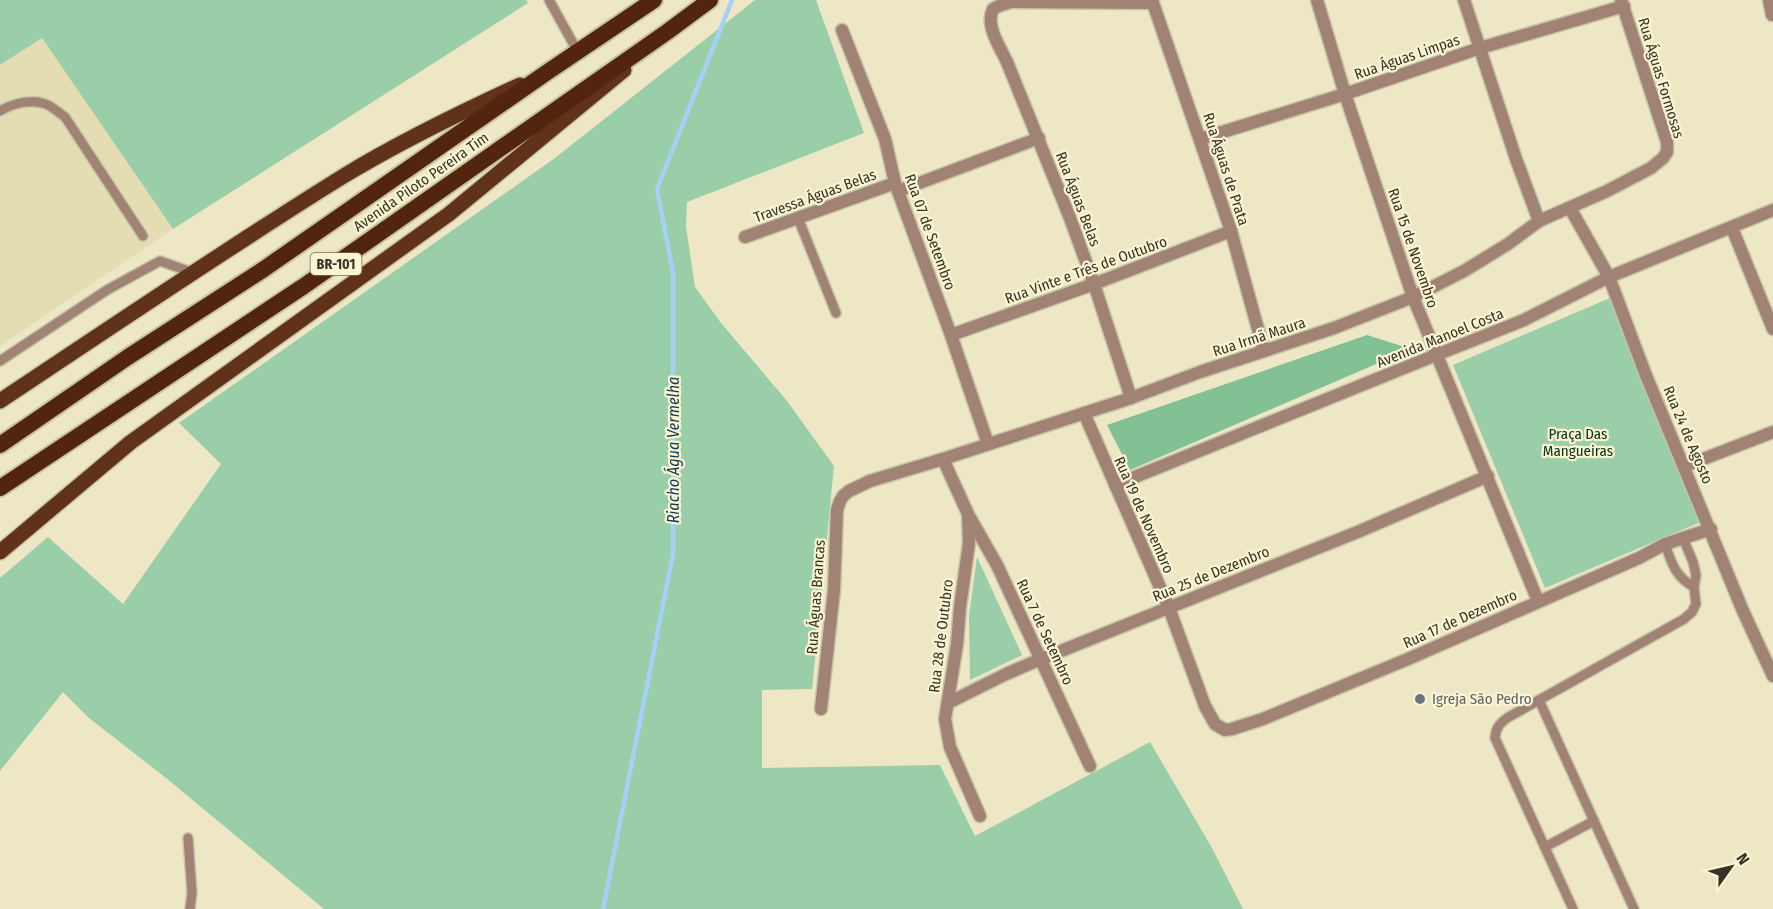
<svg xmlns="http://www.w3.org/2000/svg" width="1773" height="909" font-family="'Fira Sans Condensed',sans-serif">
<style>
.built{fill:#e4ddb4}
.green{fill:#9acea8}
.forest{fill:#82c194}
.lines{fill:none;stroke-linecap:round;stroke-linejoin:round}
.stream{stroke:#a4d1f8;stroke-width:4.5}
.service-casing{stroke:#c8c3a5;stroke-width:12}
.minor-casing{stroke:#c8c3a5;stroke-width:15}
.primary-casing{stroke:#c8c3a5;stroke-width:18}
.trunk-casing{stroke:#c8c3a5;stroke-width:20}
.service{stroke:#a08375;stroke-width:9}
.minor{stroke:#a08375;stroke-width:12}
.primary{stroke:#61321a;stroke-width:15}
.trunk{stroke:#52260e;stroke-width:16}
.worship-dot{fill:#6b7280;stroke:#faf4d2;stroke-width:2}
.labels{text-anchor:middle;stroke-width:4.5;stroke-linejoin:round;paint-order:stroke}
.shield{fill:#faf4d2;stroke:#706c5a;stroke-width:1.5}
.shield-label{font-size:14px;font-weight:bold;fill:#353226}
.street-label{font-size:15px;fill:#353226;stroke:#faf4d2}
.park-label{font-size:15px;fill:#003317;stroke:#faf4d2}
.worship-label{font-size:15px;fill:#5b616d;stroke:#faf4d2;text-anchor:start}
.water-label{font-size:16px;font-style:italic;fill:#0b3857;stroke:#faf4d2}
</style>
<rect width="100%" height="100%" fill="#ede7c5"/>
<!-- built -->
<polygon class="built" points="42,37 173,229 0,346 0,65"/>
<!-- green -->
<g class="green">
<polygon points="0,0 526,0 528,3 173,229 42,38 0,65"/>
<polygon points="755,0 816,0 864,133 687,202 686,227 695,287 721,323 787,401 834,466 812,689 762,690 762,768 940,765 975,836 1150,742 1212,848 1243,909 324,909 166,778 89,718 63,692 0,771 0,578 48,537 123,604 221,464 179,423 555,158"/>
<polygon points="1610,298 1703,521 1545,588 1453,365"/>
<polygon points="977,557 1022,655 970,680 969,616"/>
</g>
<!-- forest -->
<polygon class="forest" points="1367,335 1411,349 1130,470 1107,425"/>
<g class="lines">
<!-- stream -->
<polyline class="stream" points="603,909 673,554 673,273 657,189 732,0"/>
<!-- service casing -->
<g class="service-casing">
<g id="service">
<polyline points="549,0 578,52"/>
<path d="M0,111C13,103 34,98 48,105C54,108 59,113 65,117L143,236"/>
<polyline points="798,218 836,313"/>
<polyline points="0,361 107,290 160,261 194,273"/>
<path d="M1665,544C1672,564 1675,576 1694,587"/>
<polyline points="1539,700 1634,909"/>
<polyline points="188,838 192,893 190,909"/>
<polyline points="1545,847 1594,821"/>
<path d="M1573,909L1495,738C1496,728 1499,724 1507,718L1684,619L1692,612L1696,604L1694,587L1696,575L1693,562L1683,538"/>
</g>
</g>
<!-- minor casing -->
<g class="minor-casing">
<g id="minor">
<polyline points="1317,0 1345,94 1413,297 1538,601"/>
<polyline points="1464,0 1516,159 1539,221"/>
<polyline points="1769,0 1772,15"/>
<polyline points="1153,3 1231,231 1264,351"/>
<polyline points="842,30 885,139 895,183 951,335 988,444"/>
<polyline points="1200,139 1345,94 1480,48 1624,6"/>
<polyline points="898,191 1039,138"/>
<polyline points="1570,208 1609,277 1645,373 1743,611 1773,676"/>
<polyline points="1732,228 1773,329"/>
<polyline points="745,237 895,183"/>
<polyline points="951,335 1094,284 1231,231"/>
<path d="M1131,398L1094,284L1070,218L1007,62C1000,47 985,26 993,9L1001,5L1011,2L1153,3"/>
<polyline points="1084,413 1169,608 1205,706 1215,724 1225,730 1232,729 1263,719 1408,659 1639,558 1665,544 1711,529"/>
<polyline points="943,459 968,514 969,543 960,607 957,644 945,719 950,747 980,816"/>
<polyline points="1685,466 1773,432"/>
<polyline points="1115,485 1436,355 1524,320 1609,277 1773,210"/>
<polyline points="969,516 997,565 1090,766"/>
<polyline points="948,703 1006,674 1041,659 1360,531 1488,476"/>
<polyline points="821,709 834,590 837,510 840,501 843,496 849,491 870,481 943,459 1131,398 1200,372 1334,328 1413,297 1464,271 1508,244 1539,221 1607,191 1651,168 1663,158 1667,152 1667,142 1621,0"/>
</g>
</g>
<!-- primary casing -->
<g class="primary-casing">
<g id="primary">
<path d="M0,401C113,326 226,249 342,177C399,142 459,113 520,85"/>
<polyline points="0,552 131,442 449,214 624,70"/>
</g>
</g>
<!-- trunk casing -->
<g class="trunk-casing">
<g id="trunk">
<polyline points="0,445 128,357 264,269 546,73 654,0"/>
<polyline points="0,488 304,286 667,32 710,0"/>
</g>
</g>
<!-- service -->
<use href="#service" class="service"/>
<!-- minor -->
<use href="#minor" class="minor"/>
<!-- primary -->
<use href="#primary" class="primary"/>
<!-- trunk -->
<use href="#trunk" class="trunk"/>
</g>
<!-- markers -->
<circle class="worship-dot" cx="1420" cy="699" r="6"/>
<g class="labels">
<!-- shield labels -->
<rect class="shield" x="310.5" y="253" width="51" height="22" rx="4.5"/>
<g class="shield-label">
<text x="336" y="269">BR-101</text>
</g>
<!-- street labels -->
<g class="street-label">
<text transform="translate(1407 57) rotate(-19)" y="5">Rua Águas Limpas</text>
<text transform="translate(1661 78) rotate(73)" y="5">Rua Águas Formosas</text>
<text transform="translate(1226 169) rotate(72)" y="5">Rua Águas de Prata</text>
<text transform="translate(421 182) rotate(-35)" y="5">Avenida Piloto Pereira Tim</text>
<text transform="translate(815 196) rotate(-20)" y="5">Travessa Águas Belas</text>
<text transform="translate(1078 199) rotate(69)" y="5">Rua Águas Belas</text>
<text transform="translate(930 232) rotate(70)" y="5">Rua 07 de Setembro</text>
<text transform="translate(1413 248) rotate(71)" y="5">Rua 15 de Novembro</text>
<text transform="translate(1086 270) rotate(-20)" y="5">Rua Vinte e Três de Outubro</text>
<text transform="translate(1259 337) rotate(-18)" y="5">Rua Irmã Maura</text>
<text transform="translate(1440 338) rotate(-22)" y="5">Avenida Manoel Costa</text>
<text transform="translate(1688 435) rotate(67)" y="5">Rua 24 de Agosto</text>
<text transform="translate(1144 515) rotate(66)" y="5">Rua 19 de Novembro</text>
<text transform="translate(1211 574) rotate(-22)" y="5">Rua 25 de Dezembro</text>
<text transform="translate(816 597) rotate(-86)" y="5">Rua Águas Brancas</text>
<text transform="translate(1460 619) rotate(-24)" y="5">Rua 17 de Dezembro</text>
<text transform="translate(1045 632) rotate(65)" y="5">Rua 7 de Setembro</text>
<text transform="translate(941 636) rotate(-83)" y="5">Rua 28 de Outubro</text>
</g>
<!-- park labels -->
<g class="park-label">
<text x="1578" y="439">Praça Das<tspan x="1578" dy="17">Mangueiras</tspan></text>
</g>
<!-- worship labels -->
<g class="worship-label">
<text x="1432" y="704">Igreja São Pedro</text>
</g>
<!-- water labels -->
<g class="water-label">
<text transform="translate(673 450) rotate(-90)" y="6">Riacho Água Vermelha</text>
</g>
</g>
<!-- north arrow -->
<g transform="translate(1731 867) rotate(56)" stroke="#faf4d2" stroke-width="4.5" paint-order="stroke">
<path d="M0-4.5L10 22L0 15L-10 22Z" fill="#353226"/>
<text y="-9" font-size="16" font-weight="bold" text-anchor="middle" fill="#353226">N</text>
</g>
</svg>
